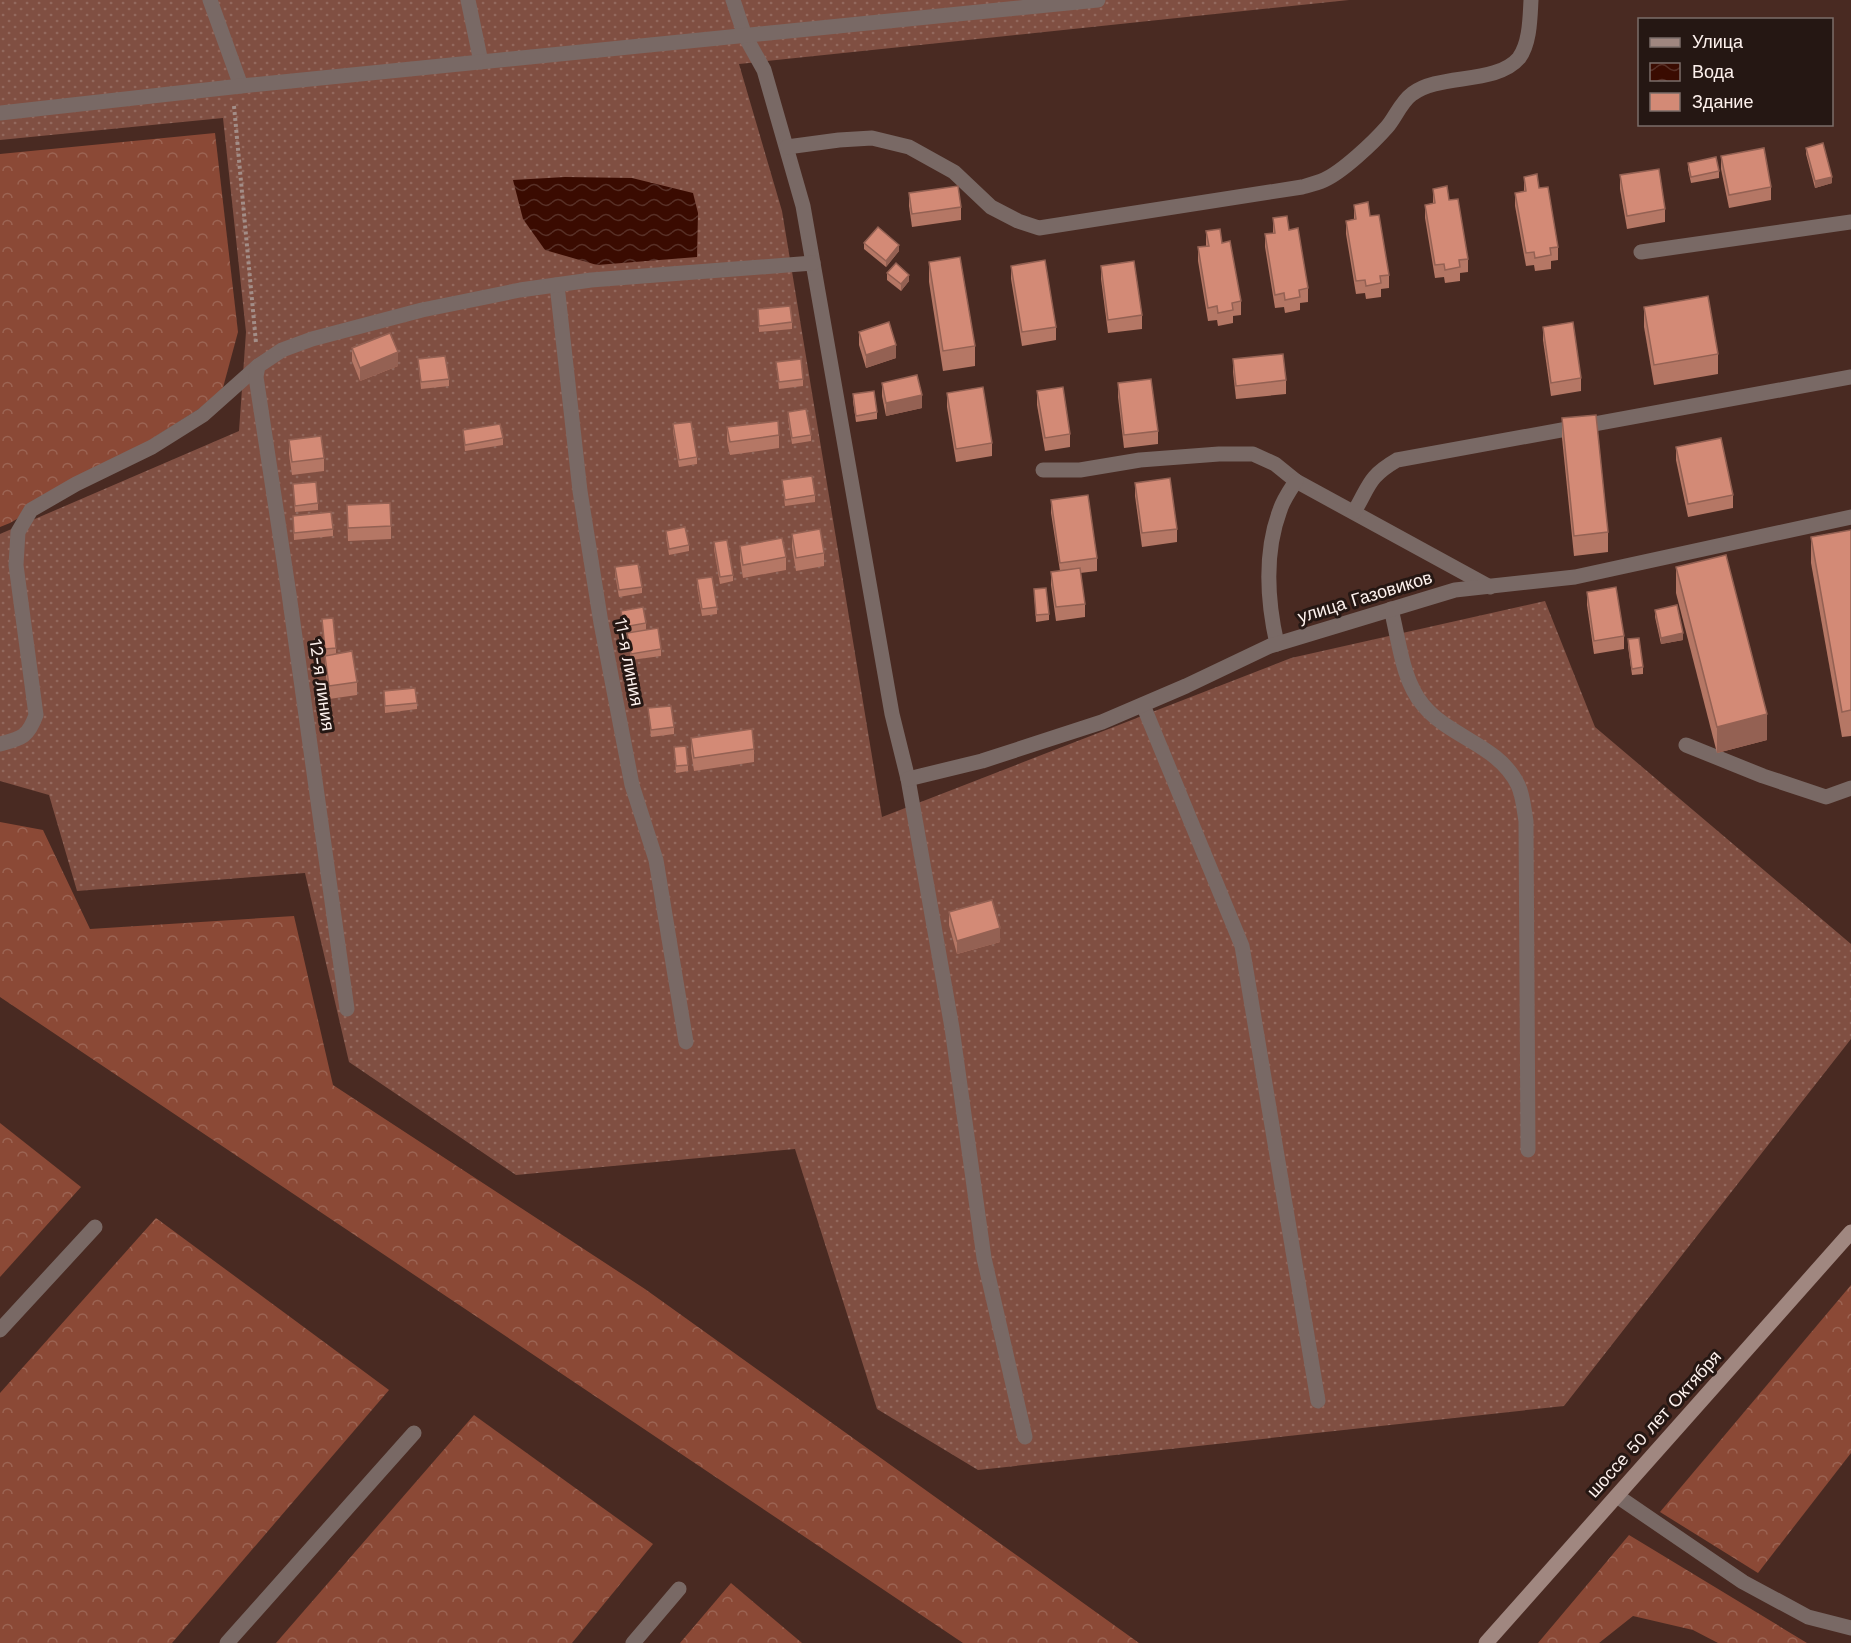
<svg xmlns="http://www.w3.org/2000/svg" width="1851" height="1643" font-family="'Work Sans',sans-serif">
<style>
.grass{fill:url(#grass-dots)}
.forest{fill:url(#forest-crowns)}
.water{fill:url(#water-waves)}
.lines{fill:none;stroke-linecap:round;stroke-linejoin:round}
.path{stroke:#a38e88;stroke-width:4;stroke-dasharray:3 3;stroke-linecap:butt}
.lane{stroke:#796965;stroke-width:15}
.street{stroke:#796965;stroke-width:15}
.secondary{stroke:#a08780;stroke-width:15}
.wall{fill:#b57765}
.shaded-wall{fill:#946153}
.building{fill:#d38a76;stroke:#946153;stroke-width:1.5}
.labels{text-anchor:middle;stroke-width:6;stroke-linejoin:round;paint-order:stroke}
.street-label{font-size:18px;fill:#fdf1ed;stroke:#251713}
</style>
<defs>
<pattern id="grass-dots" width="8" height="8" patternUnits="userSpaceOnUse" patternTransform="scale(1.5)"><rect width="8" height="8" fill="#804f42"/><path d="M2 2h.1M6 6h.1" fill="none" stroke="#93695e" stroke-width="1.8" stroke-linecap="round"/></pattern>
<pattern id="forest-crowns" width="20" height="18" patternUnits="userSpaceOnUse" patternTransform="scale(1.5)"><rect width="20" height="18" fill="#8b4936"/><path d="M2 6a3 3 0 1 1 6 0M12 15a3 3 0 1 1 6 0" fill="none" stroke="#9c6453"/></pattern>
<pattern id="water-waves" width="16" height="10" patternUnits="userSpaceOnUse" patternTransform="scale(1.5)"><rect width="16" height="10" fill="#3a0b01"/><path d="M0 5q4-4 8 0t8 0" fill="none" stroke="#572f26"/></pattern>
</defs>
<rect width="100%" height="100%" fill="#492a22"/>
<!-- grass -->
<polygon class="grass" points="0,0 1349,0 739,64 782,211 882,817 1291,658 1545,601 1595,727 1851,944 1851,1039 1564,1406 978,1470 877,1409 795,1149 516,1175 349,1062 305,873 77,891 49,795 0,781 0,534 239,431 246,332 223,118 0,140"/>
<!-- forest -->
<g class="forest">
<polygon points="215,133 238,332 221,395 114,463 10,523 0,527 0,154"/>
<polygon points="0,822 43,830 90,929 294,916 333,1085 645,1289 1139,1643 963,1643 0,997"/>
<polygon points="0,1123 81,1187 0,1277"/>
<polygon points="156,1218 389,1390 172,1643 0,1643 0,1393"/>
<polygon points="1851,1285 1851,1453 1758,1573 1660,1512"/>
<polygon points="474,1415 653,1544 572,1643 276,1643"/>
<polygon points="1629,1535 1807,1643 1718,1643 1693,1630 1633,1616 1599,1643 1538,1643"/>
<polygon points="731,1583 802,1643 680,1643"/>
</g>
<!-- water -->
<polygon class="water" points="565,177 632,178 693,193 698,213 697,257 597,265 545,250 523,219 513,180"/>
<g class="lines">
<!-- path -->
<polyline class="path" points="234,106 256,343"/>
<!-- lane -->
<g class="lane">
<polyline points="1641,252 1851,222"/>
<polyline points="1043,470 1080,470 1140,460 1219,454 1253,454 1275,464 1296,481 1490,587"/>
<path d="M1354,512C1370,485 1368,477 1397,460L1851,377"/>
<path d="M1277,644C1267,600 1264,553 1280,510C1283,500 1290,490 1296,481"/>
<polyline points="1143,705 1242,946 1318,1401"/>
<path d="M0,744C22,738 28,737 36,715L16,565L18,532L31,510L76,484L152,447L203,415L258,366"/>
<polyline points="1686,745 1763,776 1826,797 1851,788"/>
<polyline points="0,1330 95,1227"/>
<polyline points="1617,1496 1743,1582 1808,1617 1851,1628"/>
<polyline points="227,1643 414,1433"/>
<polyline points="633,1643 679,1589"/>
</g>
<!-- street -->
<g class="street">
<polyline points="210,0 241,86"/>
<polyline points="468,0 481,62"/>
<polyline points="733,0 745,36 764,70 803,206 892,714 908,779 952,1028 984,1258 1025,1437"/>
<polyline points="0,113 241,86 1098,0"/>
<path d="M787,147L839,140L872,138L909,147L954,172L991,207L1018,221L1039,228L1302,187C1309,185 1317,183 1324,180C1342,172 1373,143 1387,127C1395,118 1401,102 1412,94C1439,73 1496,85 1519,58C1530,43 1530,18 1531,0"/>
<polyline points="557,285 580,491 601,623 632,785 656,860 686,1042"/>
<path d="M1391,609C1399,640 1402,680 1423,705C1450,738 1499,745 1518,785C1523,795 1524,810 1526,821L1528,1150"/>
<polyline points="908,779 982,761 1102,722 1186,686 1270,646 1455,590 1575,577 1851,517"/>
<polyline points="347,1009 289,594 256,377 258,366 282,350 312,339 422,310 520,290 591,280 813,263"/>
</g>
<!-- secondary -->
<polyline class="secondary" points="1486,1643 1851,1232"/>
</g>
<!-- wall -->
<g class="wall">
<polygon points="1806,148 1832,183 1815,188 1806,154"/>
<polygon points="1721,156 1771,187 1771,200 1729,208 1721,169"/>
<polygon points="1688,163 1719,171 1719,178 1691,183 1688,169"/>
<polygon points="1620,175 1665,209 1665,222 1627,229 1620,189"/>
<polygon points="1524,177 1539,188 1558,247 1558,260 1551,261 1551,269 1535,271 1534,265 1526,266 1515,206 1515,193 1524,191"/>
<polygon points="1433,189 1449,200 1468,259 1468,272 1460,273 1460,281 1445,283 1444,277 1435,278 1425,218 1425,205 1433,203"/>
<polygon points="909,193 961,207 961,220 912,227 909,206"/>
<polygon points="1354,205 1370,216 1389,275 1389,288 1381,289 1381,297 1366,299 1365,293 1356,294 1346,234 1346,221 1354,219"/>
<polygon points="1273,218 1289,230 1308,288 1308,302 1300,303 1300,310 1285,313 1284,307 1275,308 1265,247 1265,234 1273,233"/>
<polygon points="1206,231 1222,243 1241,301 1241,315 1233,316 1233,323 1218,326 1217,320 1208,321 1198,261 1198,247 1206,246"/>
<polygon points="864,243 899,251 886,267 864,249"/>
<polygon points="929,262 975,346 975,366 943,371 929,282"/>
<polygon points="1011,266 1056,327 1056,340 1022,346 1011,279"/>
<polygon points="1101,266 1142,315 1142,329 1108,333 1101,279"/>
<polygon points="887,273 909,281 901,291 887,280"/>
<polygon points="1644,307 1718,354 1718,374 1654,385 1644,327"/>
<polygon points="758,309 792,322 792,329 759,332"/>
<polygon points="1543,327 1581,378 1581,391 1551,396 1543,340"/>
<polygon points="859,332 896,358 866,368 859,345"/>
<polygon points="352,348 398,366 360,381 352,361"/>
<polygon points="418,359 449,379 449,386 421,389"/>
<polygon points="1233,359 1286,380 1286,394 1236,399 1233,372"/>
<polygon points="776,362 803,379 803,386 779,389"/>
<polygon points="882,383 922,408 886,416 882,396"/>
<polygon points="1118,383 1158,431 1158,444 1124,448 1118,397"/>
<polygon points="1037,391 1070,434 1070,447 1045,451 1037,405"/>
<polygon points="947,393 992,443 992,456 956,462 947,407"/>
<polygon points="853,394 877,412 877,419 856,422 853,401"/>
<polygon points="788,412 811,435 811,441 792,444 788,419"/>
<polygon points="1562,418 1608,532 1608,552 1574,556 1562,438"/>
<polygon points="673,424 697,457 697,464 679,467 673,431"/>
<polygon points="727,427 779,435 779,448 730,455 727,441"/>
<polygon points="463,430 503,438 503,445 465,451"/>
<polygon points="289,440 324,458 324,471 292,475 289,454"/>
<polygon points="1676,447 1733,495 1733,508 1688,517 1676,460"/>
<polygon points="782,480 815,495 815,502 785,506"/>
<polygon points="1135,483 1177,529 1177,542 1142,547 1135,496"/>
<polygon points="293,484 318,503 318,510 295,512"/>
<polygon points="1051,500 1097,558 1097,571 1080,573 1085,604 1085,617 1056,621 1051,585 1051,572 1060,571 1051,513"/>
<polygon points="347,505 391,526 391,539 348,541"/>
<polygon points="293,516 333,529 333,536 294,540"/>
<polygon points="1851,530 1851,736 1842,737 1811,563 1811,537"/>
<polygon points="666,531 689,545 689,551 669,555 666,537"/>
<polygon points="792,534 824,553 824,566 796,571 792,547"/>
<polygon points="714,542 733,575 733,581 720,584 714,549"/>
<polygon points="740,546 786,557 786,570 743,578 740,559"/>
<polygon points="615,567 642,587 642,593 619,597 615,574"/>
<polygon points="1676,567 1767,740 1717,753 1676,593"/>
<polygon points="697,579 717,607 717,614 702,616 697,586"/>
<polygon points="1034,589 1049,614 1049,620 1036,622"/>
<polygon points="1587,592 1624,636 1624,649 1594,654 1587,605"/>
<polygon points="1655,610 1683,640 1661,644 1655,617"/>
<polygon points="621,611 646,623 646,630 661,649 661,656 631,660 627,633 624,634 621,617"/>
<polygon points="322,619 336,648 336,654 357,682 357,695 329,699 325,669 325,656"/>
<polygon points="1628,639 1643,667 1643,674 1632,675 1628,646"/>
<polygon points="384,691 417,703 417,709 385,713"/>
<polygon points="648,708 674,727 674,734 651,737"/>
<polygon points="691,738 754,749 754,762 694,771 691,751"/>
<polygon points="674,747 688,765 688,771 676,773"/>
<polygon points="949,912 1000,942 957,954 949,925"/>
</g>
<!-- shaded-wall -->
<g class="shaded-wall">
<polygon points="1832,177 1832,183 1815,188 1815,181"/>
<polygon points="899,245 899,251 886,267 886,261"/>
<polygon points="909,275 909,281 901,291 901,284"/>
<polygon points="896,345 896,358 866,368 866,355"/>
<polygon points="398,352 398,366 360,381 360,368"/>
<polygon points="922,395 922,408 886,416 886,403"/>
<polygon points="1683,633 1683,640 1661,644 1661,638"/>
<polygon points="1767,714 1767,740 1717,753 1717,727"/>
<polygon points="1000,928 1000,942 957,954 957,941"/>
</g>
<!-- building -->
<g class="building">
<polygon points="1823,143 1832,177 1815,181 1806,148"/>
<polygon points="1764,148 1771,187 1729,195 1721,156"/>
<polygon points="1716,157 1719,171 1691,177 1688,163"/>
<polygon points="1659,169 1665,209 1627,216 1620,175"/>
<polygon points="1537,174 1539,188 1548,187 1558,247 1550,248 1551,255 1535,258 1534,252 1526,253 1515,193 1526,191 1524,177"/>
<polygon points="958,186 961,207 912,214 909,193"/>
<polygon points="1447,186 1449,200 1458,199 1468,259 1459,260 1460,267 1445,270 1444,264 1435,265 1425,205 1435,203 1433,189"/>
<polygon points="1368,202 1370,216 1379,215 1389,275 1380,276 1381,283 1366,286 1365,280 1356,281 1346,221 1356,219 1354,205"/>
<polygon points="1287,216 1289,230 1298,228 1308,288 1299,290 1300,297 1285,300 1284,293 1275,295 1265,234 1275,233 1273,218"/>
<polygon points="878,227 899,245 886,261 864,243"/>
<polygon points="1220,229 1222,243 1230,241 1241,301 1232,303 1233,310 1218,313 1217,306 1208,308 1198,247 1209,246 1206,231"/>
<polygon points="960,257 975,346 943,351 929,262"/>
<polygon points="1045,260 1056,327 1022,332 1011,266"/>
<polygon points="1134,261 1142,315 1108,320 1101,266"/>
<polygon points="896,263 909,275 901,284 887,273"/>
<polygon points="1708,296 1718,354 1654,365 1644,307"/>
<polygon points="790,306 792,322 759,326 758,309"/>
<polygon points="889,322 896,345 866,355 859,332"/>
<polygon points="1573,322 1581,378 1551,383 1543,327"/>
<polygon points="390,333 398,352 360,368 352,348"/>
<polygon points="1283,354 1286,380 1236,386 1233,359"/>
<polygon points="445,356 449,379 421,382 418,359"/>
<polygon points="801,359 803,379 779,382 776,362"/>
<polygon points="917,375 922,395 886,403 882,383"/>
<polygon points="1151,379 1158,431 1124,435 1118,383"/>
<polygon points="983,387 992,443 956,449 947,393"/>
<polygon points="1063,387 1070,434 1045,438 1037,391"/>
<polygon points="874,391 877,412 856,416 853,394"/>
<polygon points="806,409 811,435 792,438 788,412"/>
<polygon points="1596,415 1608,532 1574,536 1562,418"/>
<polygon points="778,421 779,435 730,442 727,427"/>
<polygon points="691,422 697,457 679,460 673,424"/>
<polygon points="500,424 503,438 465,445 463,430"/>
<polygon points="321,436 324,458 292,462 289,440"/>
<polygon points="1721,438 1733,495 1688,504 1676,447"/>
<polygon points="812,476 815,495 785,500 782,480"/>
<polygon points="1170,478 1177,529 1142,533 1135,483"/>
<polygon points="316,482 318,503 295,506 293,484"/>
<polygon points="1088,495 1097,558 1060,563 1051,500"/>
<polygon points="390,503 391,526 348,528 347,505"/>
<polygon points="331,512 333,529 294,533 293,516"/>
<polygon points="685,527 689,545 669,549 666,531"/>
<polygon points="820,529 824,553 796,558 792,534"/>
<polygon points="1851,530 1851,710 1842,712 1811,537"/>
<polygon points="782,538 786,557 743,565 740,546"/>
<polygon points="727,540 733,575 720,577 714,542"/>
<polygon points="1726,555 1767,714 1717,727 1676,567"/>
<polygon points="638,564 642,587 619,590 615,567"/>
<polygon points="1080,568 1085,604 1056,607 1051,572"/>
<polygon points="712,577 717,607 702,609 697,579"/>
<polygon points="1616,587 1624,636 1594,641 1587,592"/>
<polygon points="1046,588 1049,614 1036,615 1034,589"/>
<polygon points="1677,605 1683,633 1661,638 1655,610"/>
<polygon points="643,607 646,623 624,627 621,611"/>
<polygon points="333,618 336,648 325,649 322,619"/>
<polygon points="658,628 661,649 631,654 627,633"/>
<polygon points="1639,638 1643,667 1632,669 1628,639"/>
<polygon points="352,651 357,682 329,686 325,656"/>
<polygon points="415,688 417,703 385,706 384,691"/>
<polygon points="671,706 674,727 651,730 648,708"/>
<polygon points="752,729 754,749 694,758 691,738"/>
<polygon points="686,746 688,765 676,766 674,747"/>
<polygon points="992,900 1000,928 957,941 949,912"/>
</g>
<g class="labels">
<!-- street labels -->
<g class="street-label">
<text transform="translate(1365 597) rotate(-17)" y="6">улица Газовиков</text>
<text transform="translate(629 662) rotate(79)" y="6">11-я линия</text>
<text transform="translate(322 685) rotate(82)" y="6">12-я линия</text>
<text transform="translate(1654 1424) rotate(-48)" y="6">шоссе 50 лет Октября</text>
</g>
</g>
<!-- legend -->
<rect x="1638" y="18" width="195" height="108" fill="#251713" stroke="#7b6e6a" stroke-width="1.5"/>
<rect x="1650" y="38" width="30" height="9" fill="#a08780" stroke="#7b6e6a" stroke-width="1.5"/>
<text x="1692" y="48" font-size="18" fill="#fdf1ed">Улица</text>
<rect x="1650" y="63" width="30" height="18" fill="url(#water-waves)" stroke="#7b6e6a" stroke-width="1.5"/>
<text x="1692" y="78" font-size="18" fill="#fdf1ed">Вода</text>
<rect x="1650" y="93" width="30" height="18" fill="#d38a76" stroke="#7b6e6a" stroke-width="1.5"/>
<text x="1692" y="108" font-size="18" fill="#fdf1ed">Здание</text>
</svg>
